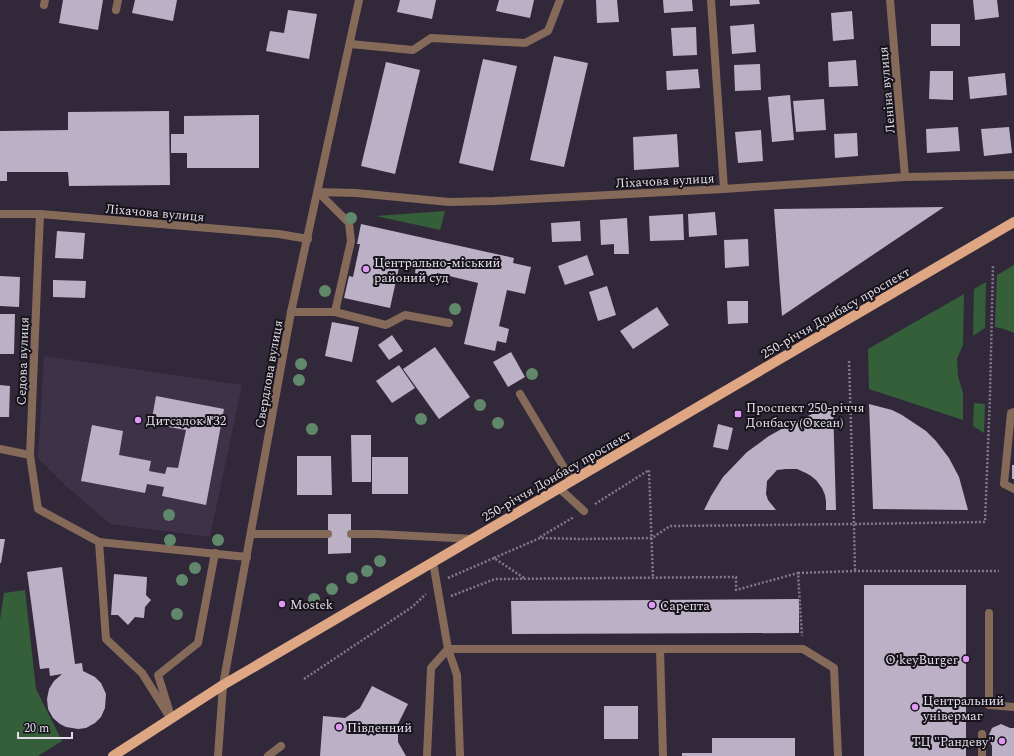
<svg xmlns="http://www.w3.org/2000/svg" width="1014" height="756" font-family="Spectral,serif">
<style>
.built{fill:#3e3249}
.green{fill:#345f39}
.building{fill:#bbb0c6}
.lines{fill:none;stroke-linecap:round;stroke-linejoin:round}
.path{stroke:#827a8a;stroke-width:2.5;stroke-dasharray:2 2;stroke-linecap:butt}
.service{stroke:#856a59;stroke-width:8}
.minor{stroke:#856a59;stroke-width:8}
.tertiary{stroke:#856a59;stroke-width:8}
.primary{stroke:#dea683;stroke-width:10}
.tree{fill:#60886a}
.poi-dot{fill:#dd99f3;stroke:#17131b;stroke-width:1.5}
.labels{text-anchor:middle;stroke-width:4;stroke-linejoin:round;paint-order:stroke}
.street-label{font-size:13px;fill:#e3dde9;stroke:#17131b}
.poi-label{font-size:13px;fill:#e3dde9;stroke:#17131b;text-anchor:start}
</style>
<rect width="100%" height="100%" fill="#31283a"/>
<!-- built -->
<polygon class="built" points="44,356 242,385 210,537 110,524 65,485 38,458"/>
<!-- green -->
<g class="green">
<polygon points="445,211 440,230 376,216"/>
<polygon points="1014,265 1014,333 1004,329 995,327 997,275"/>
<polygon points="986,282 985,328 973,336 974,289"/>
<polygon points="964,294 963,345 957,359 958,376 963,393 963,420 869,389 868,349"/>
<polygon points="974,403 985,404 984,433 973,426"/>
<polygon points="25,590 36,689 62,741 38,756 0,756 0,620 4,593"/>
</g>
<!-- building -->
<g class="building">
<polygon points="63,0 103,0 98,30 59,23"/>
<polygon points="135,0 177,0 173,21 132,13"/>
<polygon points="400,0 436,0 432,19 397,12"/>
<polygon points="499,0 534,0 530,18 496,11"/>
<polygon points="596,0 617,0 619,22 597,23"/>
<polygon points="663,0 692,0 693,11 664,13"/>
<polygon points="730,0 759,0 760,4 730,6"/>
<polygon points="973,0 997,0 999,17 975,20"/>
<polygon points="288,10 317,14 309,59 266,51 270,31 284,33"/>
<polygon points="852,11 854,39 833,41 831,13"/>
<polygon points="754,24 756,52 732,54 730,26"/>
<rect x="931" y="24" width="29" height="22"/>
<polygon points="696,27 697,55 673,56 671,28"/>
<polygon points="554,56 588,63 564,167 530,160"/>
<polygon points="483,59 517,66 493,171 459,163"/>
<polygon points="856,60 858,86 829,87 828,62"/>
<polygon points="386,62 420,70 395,174 361,166"/>
<polygon points="760,64 761,90 735,91 734,65"/>
<polygon points="698,69 700,88 667,90 666,71"/>
<polygon points="930,71 953,71 953,100 929,99"/>
<polygon points="1005,73 1007,95 970,99 968,77"/>
<polygon points="790,95 794,140 772,142 768,97"/>
<polygon points="824,99 826,130 796,132 793,101"/>
<polygon points="169,111 170,185 69,186 68,172 7,172 7,181 0,181 0,131 68,130 68,112"/>
<polygon points="259,115 259,168 187,168 187,153 171,153 171,134 184,134 184,116"/>
<polygon points="958,127 960,151 927,153 926,129"/>
<polygon points="1009,127 1012,153 984,156 981,129"/>
<polygon points="761,130 763,161 738,163 735,132"/>
<polygon points="857,133 858,156 835,158 834,134"/>
<polygon points="677,134 679,167 634,170 633,137"/>
<polygon points="944,207 782,316 774,209"/>
<polygon points="715,212 717,235 689,237 688,214"/>
<polygon points="683,214 684,240 650,241 649,216"/>
<polygon points="627,218 629,254 614,254 614,244 601,245 600,220"/>
<polygon points="580,221 581,241 552,242 551,223"/>
<polygon points="361,224 514,258 513,263 531,267 525,294 507,290 499,326 509,329 506,343 497,341 495,351 464,344 478,283 437,273 436,278 415,273 416,267 400,263 390,308 344,298 349,276 353,277 360,244 357,244"/>
<polygon points="57,231 85,233 83,259 55,258"/>
<polygon points="748,239 749,266 725,268 724,240"/>
<polygon points="587,255 594,275 565,285 558,266"/>
<polygon points="0,276 20,277 19,307 0,306"/>
<polygon points="53,280 86,281 85,298 53,297"/>
<polygon points="607,286 616,315 598,321 589,292"/>
<polygon points="727,301 748,301 748,323 728,324"/>
<polygon points="657,307 669,325 633,349 620,331"/>
<polygon points="0,314 15,314 14,354 0,354"/>
<polygon points="332,322 359,327 352,362 325,356"/>
<polygon points="392,335 403,351 389,360 378,345"/>
<polygon points="435,347 470,397 439,419 403,369"/>
<polygon points="511,352 525,377 508,387 493,362"/>
<polygon points="399,365 415,388 392,403 376,381"/>
<polygon points="0,385 10,386 9,417 0,417"/>
<polygon points="156,396 224,409 206,505 162,496 164,487 147,484 145,493 81,481 92,425 123,431 119,455 151,461 149,471 165,474 167,467 178,468 186,430 151,424"/>
<polygon points="869,404 892,410 902,415 926,431 936,441 949,458 959,477 968,510 873,509"/>
<polygon points="833,405 836,510 826,510 826,501 825,495 822,488 816,480 811,476 806,473 797,469 786,469 777,470 767,481 766,494 768,500 776,510 704,510 711,496 723,477 747,452 769,436 794,422"/>
<polygon points="718,424 733,428 728,450 713,447"/>
<polygon points="351,435 371,435 371,482 352,482"/>
<polygon points="297,456 331,456 332,495 297,495"/>
<rect x="372" y="457" width="36" height="37"/>
<rect x="1012" y="465" width="2" height="14"/>
<polygon points="328,514 351,514 351,553 328,554"/>
<polygon points="0,539 5,539 1,563 0,563"/>
<polygon points="62,567 75,664 82,663 83,671 95,677 101,683 106,694 105,708 101,717 95,723 86,728 78,729 66,727 60,724 53,718 48,709 47,699 49,689 54,681 62,674 50,676 49,668 40,669 27,572"/>
<polygon points="114,574 147,577 146,595 151,600 145,607 144,618 135,617 128,625 118,615 111,615"/>
<rect x="864" y="585" width="102" height="171"/>
<polygon points="799,599 799,633 512,634 511,601"/>
<polygon points="372,686 408,704 398,724 398,742 406,756 320,756 323,716 345,718 360,708"/>
<rect x="604" y="706" width="34" height="33"/>
<polygon points="1001,724 1010,728 1014,728 1014,756 992,756 992,746 988,737 992,728"/>
<polygon points="712,738 795,738 795,756 682,756 682,753 712,753"/>
</g>
<g class="lines">
<!-- path -->
<g class="path">
<polyline points="849,361 854,524 985,522 990,395 993,266"/>
<polyline points="595,504 649,470 653,578"/>
<polyline points="540,537 574,517"/>
<polyline points="494,558 540,538 582,539 652,538 670,526 854,524 855,571"/>
<polyline points="798,573 855,571 999,571"/>
<polyline points="448,578 494,558 524,578"/>
<polyline points="451,596 495,579 736,577 736,590 798,573 802,636"/>
<polyline points="304,679 412,607 426,594"/>
</g>
<!-- service -->
<g class="service">
<polyline points="44,5 45,0"/>
<polyline points="116,10 118,0"/>
<polyline points="318,192 349,223 351,241 335,312"/>
<polyline points="291,312 335,312 386,325 405,315 449,323"/>
<polyline points="520,394 572,481"/>
<polyline points="1014,412 1011,413 1004,484 1014,489"/>
<polyline points="559,488 584,511"/>
<polyline points="251,534 328,534"/>
<polyline points="351,534 377,534 473,539"/>
<polyline points="99,542 106,639 142,673 171,719"/>
<polyline points="433,562 448,649 457,675 460,756"/>
<polyline points="989,613 989,705 1014,707"/>
<polyline points="660,649 663,756"/>
<polyline points="169,710 158,675 198,643 215,553"/>
<polyline points="268,756 281,746"/>
<polyline points="427,756 431,668 448,649 803,649 834,668 838,756"/>
<polyline points="982,756 982,734"/>
</g>
<!-- minor -->
<g class="minor">
<polyline points="711,0 724,189"/>
<polyline points="890,0 905,177"/>
<polyline points="350,44 413,50 431,38 525,43 548,31 560,0"/>
<polyline points="318,192 356,193 449,202 494,201 724,189 905,177 1014,175"/>
<polyline points="40,214 30,455 38,509 99,542 247,557"/>
<polyline points="0,449 30,455"/>
</g>
<!-- tertiary -->
<g class="tertiary">
<polyline points="0,214 40,214 279,234 308,239"/>
<polyline points="218,756 223,685 291,312 359,0"/>
</g>
<!-- primary -->
<polyline class="primary" points="113,756 223,685 1014,222"/>
</g>
<!-- trees -->
<g class="tree">
<circle cx="351" cy="218" r="6"/>
<circle cx="325" cy="291" r="6"/>
<circle cx="455" cy="309" r="6"/>
<circle cx="301" cy="364" r="6"/>
<circle cx="532" cy="374" r="6"/>
<circle cx="299" cy="380" r="6"/>
<circle cx="480" cy="405" r="6"/>
<circle cx="421" cy="419" r="6"/>
<circle cx="498" cy="423" r="6"/>
<circle cx="312" cy="429" r="6"/>
<circle cx="169" cy="515" r="6"/>
<circle cx="170" cy="540" r="6"/>
<circle cx="218" cy="540" r="6"/>
<circle cx="380" cy="561" r="6"/>
<circle cx="195" cy="568" r="6"/>
<circle cx="367" cy="571" r="6"/>
<circle cx="352" cy="578" r="6"/>
<circle cx="182" cy="580" r="6"/>
<circle cx="332" cy="589" r="6"/>
<circle cx="314" cy="599" r="6"/>
<circle cx="177" cy="614" r="6"/>
</g>
<!-- markers -->
<g class="poi-dot">
<circle cx="366" cy="269" r="4"/>
<rect x="734" y="410" width="8" height="8" rx="2"/>
<circle cx="138" cy="420" r="4"/>
<circle cx="282" cy="604" r="4"/>
<circle cx="652" cy="605" r="4"/>
<circle cx="966" cy="659" r="4"/>
<circle cx="915" cy="707" r="4"/>
<circle cx="339" cy="727" r="4"/>
<circle cx="1002" cy="741" r="4"/>
</g>
<g class="labels">
<!-- street labels -->
<g class="street-label">
<text transform="translate(886 90) rotate(-95)" y="5">Леніна вулиця</text>
<text transform="translate(665 180) rotate(-3)" y="5">Ліхачова вулиця</text>
<text transform="translate(155 212) rotate(5)" y="5">Ліхачова вулиця</text>
<text transform="translate(835 312) rotate(-30)" y="5">250-річчя Донбасу проспект</text>
<text transform="translate(22 361) rotate(-88)" y="5">Седова вулиця</text>
<text transform="translate(268 374) rotate(-80)" y="5">Свердлова вулиця</text>
<text transform="translate(556 475) rotate(-30)" y="5">250-річчя Донбасу проспект</text>
</g>
<!-- poi labels -->
<g class="poi-label">
<text x="374" y="267">Центрально-міський<tspan x="374" dy="15">районий суд</tspan></text>
<text x="746" y="412">Проспект 250-річчя<tspan x="746" dy="15">Донбасу (Океан)</tspan></text>
<text x="146" y="425">Дитсадок №32</text>
<text x="290" y="609">Mostek</text>
<text x="660" y="610">Сарепта</text>
<text x="958" y="664" text-anchor="end">O'keyBurger</text>
<text x="923" y="705">Центральний<tspan x="923" dy="15">універмаг</tspan></text>
<text x="347" y="732">Південний</text>
<text x="994" y="746" text-anchor="end">ТЦ "Рандеву"</text>
</g>
</g>
<!-- scale -->
<path d="M18 732v6h54v-6" fill="none" stroke="#e3dde9" stroke-width="2"/>
<text x="24" y="732" font-size="12" fill="#e3dde9" stroke="#17131b" stroke-width="3" paint-order="stroke">20 m</text>
</svg>
